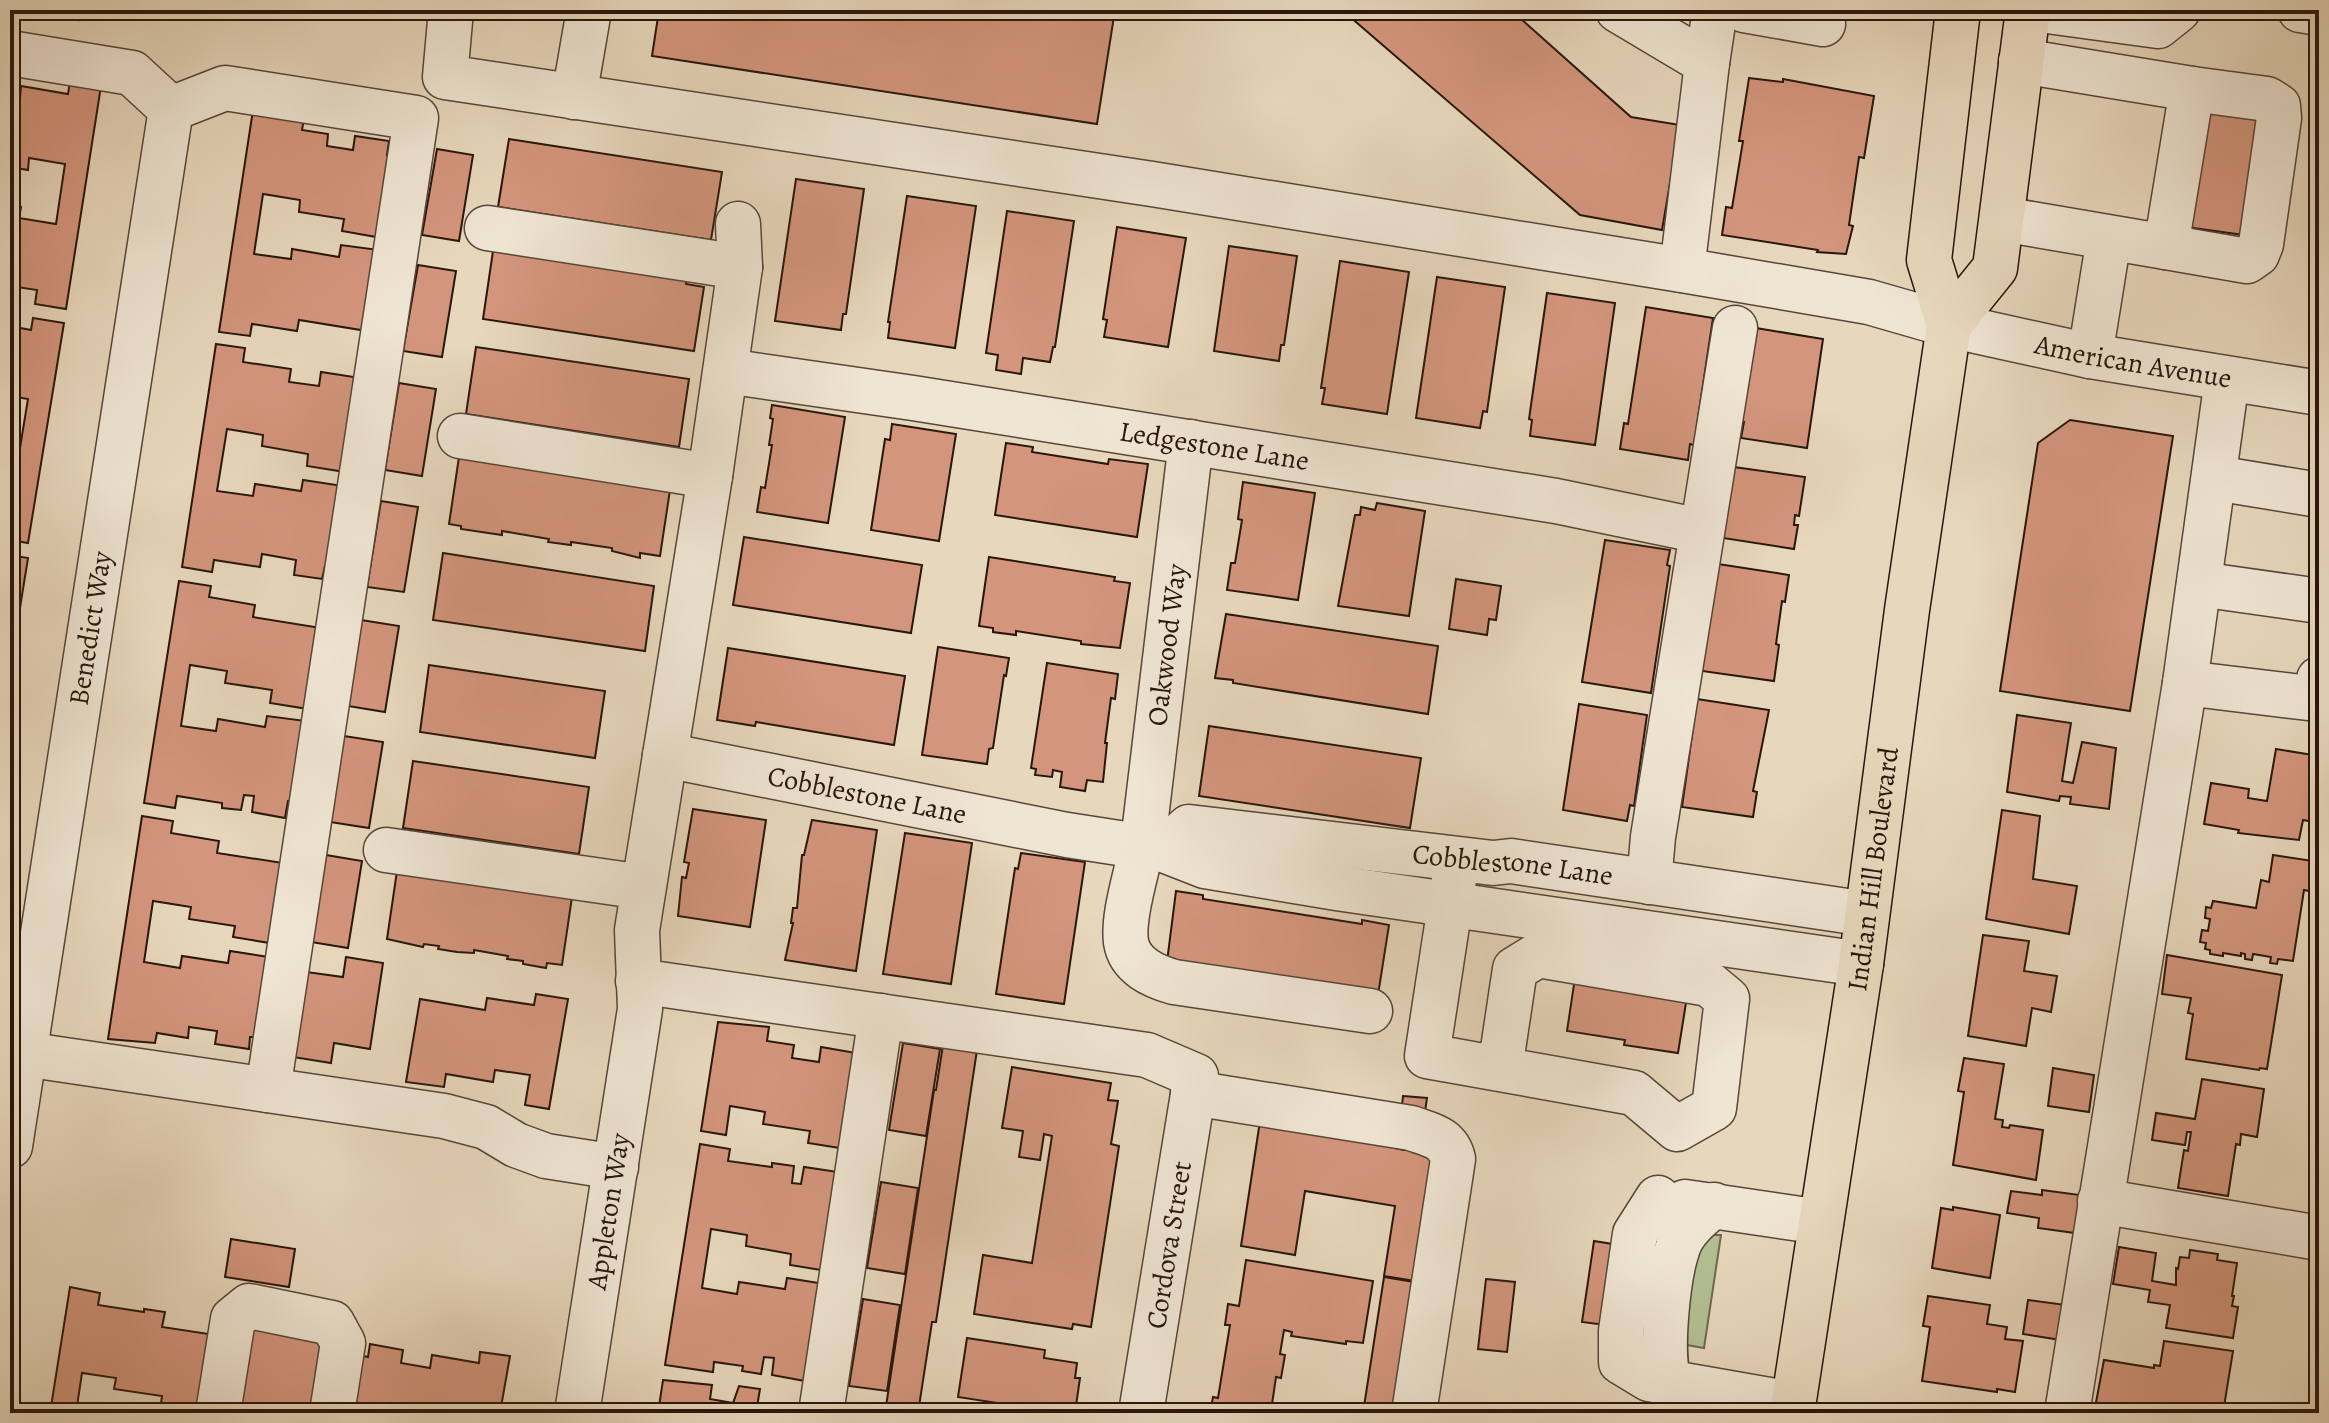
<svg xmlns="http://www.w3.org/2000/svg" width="2329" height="1423" viewBox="0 0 2329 1423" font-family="Alegreya,serif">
<rect width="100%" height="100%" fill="#e7d7bc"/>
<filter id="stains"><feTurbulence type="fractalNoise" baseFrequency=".0025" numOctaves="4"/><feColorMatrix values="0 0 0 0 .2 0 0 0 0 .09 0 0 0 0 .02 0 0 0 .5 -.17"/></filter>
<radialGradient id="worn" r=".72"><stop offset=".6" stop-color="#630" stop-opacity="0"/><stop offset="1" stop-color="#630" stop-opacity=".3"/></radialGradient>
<polygon fill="#b3bf93" stroke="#6e6a50" stroke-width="2" points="1709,1235 1721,1235 1704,1348 1687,1345 1679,1340 1680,1281"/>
<g fill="#d3957c" stroke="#29160d" stroke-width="2">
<polygon points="15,10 81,10 79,20"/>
<polygon points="659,10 1115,10 1097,124 652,56"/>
<polygon points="1342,10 1511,10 1631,117 1680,125 1662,230 1580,215"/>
<polygon points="1749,78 1783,82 1783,79 1874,96 1864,158 1859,157 1849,225 1853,226 1846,254 1817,252 1818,250 1722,235 1726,207 1732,208 1743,141 1739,141"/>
<polygon points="70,81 101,86 66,309 35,304 37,290 10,286 10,205 21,207 19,218 56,224 65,164 29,158 28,170 10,167 10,97 20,99 21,86 68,94"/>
<polygon points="2205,101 2270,111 2251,236 2186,227"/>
<polygon points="253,110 304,118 302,130 328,134 327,146 353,150 355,136 389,141 387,155 394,156 382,238 342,231 344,219 299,212 300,200 263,194 254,254 291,259 292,249 339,257 341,245 379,250 367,331 299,320 297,331 252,324 250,336 219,332"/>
<polygon points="509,139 722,172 711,240 498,207"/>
<polygon points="437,149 473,155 459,241 422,235"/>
<polygon points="796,179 864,189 846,314 843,314 841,330 775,321"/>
<polygon points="907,196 976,206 955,348 888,338 890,322 888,322"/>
<polygon points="1007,211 1074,221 1055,347 1053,347 1050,362 1023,358 1021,374 996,370 998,355 986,353"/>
<polygon points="1117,227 1186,238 1168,347 1104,337 1107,320 1103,319"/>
<polygon points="1229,246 1297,256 1284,345 1281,345 1279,361 1214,351"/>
<polygon points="493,251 687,280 686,284 704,287 694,351 483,319"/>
<polygon points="1340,261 1409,272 1387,414 1322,404 1325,388 1321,388"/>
<polygon points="418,265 456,271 442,357 403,351"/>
<polygon points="1437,277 1505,287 1487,412 1483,411 1480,428 1416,418"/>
<polygon points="1547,293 1615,303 1595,445 1530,436 1532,420 1529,419"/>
<polygon points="1646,307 1713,318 1694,445 1690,444 1688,460 1620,449 1624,423 1628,424"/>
<polygon points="33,318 64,323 28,543 10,540 10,458 18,460 28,399 10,396 10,326 31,330"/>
<polygon points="1756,328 1823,339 1807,448 1741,438 1744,422 1741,421"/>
<polygon points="216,344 245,348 243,362 291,369 289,382 319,386 321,372 354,377 345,472 307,466 308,454 262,446 263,435 227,429 217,491 253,496 255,484 301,491 303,480 343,486 331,567 325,566 322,579 294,575 296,560 262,554 260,567 214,560 212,572 182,567"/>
<polygon points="476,347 689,379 679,447 466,414"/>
<polygon points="399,383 436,389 422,476 385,470"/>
<polygon points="772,405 845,417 828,523 757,512 761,487 765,488 772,445 769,445 773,419 770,418"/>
<polygon points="2070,420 2173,436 2130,711 2000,691 2038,443"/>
<polygon points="892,424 956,434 939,541 871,530 885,439 890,440"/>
<polygon points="1006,443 1033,447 1032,452 1108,464 1109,459 1148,464 1137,537 995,515"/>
<polygon points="459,457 670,490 660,556 640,553 640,558 612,551 612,548 571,542 571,545 548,542 549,539 502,531 502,535 461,529 461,526 449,524"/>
<polygon points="1734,467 1805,477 1799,516 1795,515 1794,525 1798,525 1794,549 1723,538"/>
<polygon points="1243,482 1315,493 1298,600 1227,590 1231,563 1235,563 1242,520 1238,519"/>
<polygon points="381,501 418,507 404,592 367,587"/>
<polygon points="1377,503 1425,511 1409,616 1338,606 1355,515 1360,515 1361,507 1375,510"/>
<polygon points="744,537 922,565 911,633 733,605"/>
<polygon points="1605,540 1670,550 1667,565 1670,566 1651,693 1582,682"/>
<polygon points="443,553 654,586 645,651 433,620"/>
<polygon points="10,555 28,558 10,670"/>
<polygon points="989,557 1115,577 1114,581 1130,583 1120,648 1081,644 1081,641 1016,631 1016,635 993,632 993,628 979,626"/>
<polygon points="1718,564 1789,575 1785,602 1782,601 1776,644 1779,645 1774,681 1702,671"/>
<polygon points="1456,579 1501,586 1496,620 1489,619 1487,635 1449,629"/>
<polygon points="179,581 211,586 209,597 255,605 253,617 321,628 308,709 270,703 272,690 225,683 227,671 190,665 181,726 216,731 218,719 265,727 267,716 306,721 293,801 288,801 285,818 252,812 254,796 244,795 241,810 222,808 222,803 177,796 175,808 144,803"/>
<polygon points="1226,614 1438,646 1428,714 1233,683 1233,680 1215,678"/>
<polygon points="361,620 399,626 385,712 348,706"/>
<polygon points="938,647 1009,658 1006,676 1004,675 993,748 989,749 987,764 922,755"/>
<polygon points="728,648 905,676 894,745 756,722 755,726 717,720"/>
<polygon points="1047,663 1118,674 1115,699 1111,698 1105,743 1107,743 1103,782 1087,780 1085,791 1060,787 1062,772 1053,770 1052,777 1035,775 1036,769 1031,768"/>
<polygon points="429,665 605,691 595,758 420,732"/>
<polygon points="1697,699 1769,710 1753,791 1757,792 1753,817 1682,807"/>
<polygon points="1579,704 1647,715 1634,806 1630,805 1627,821 1563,810"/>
<polygon points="2017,715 2071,723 2062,781 2073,783 2082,742 2116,748 2109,809 2070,804 2071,797 2060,796 2059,801 2007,792"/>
<polygon points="1209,726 1421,758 1410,828 1199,796"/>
<polygon points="344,736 383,742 369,828 330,822"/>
<polygon points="2276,749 2319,756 2319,792 2314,822 2303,820 2299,840 2238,833 2239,830 2204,824 2211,783 2249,789 2248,798 2267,801"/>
<polygon points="413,761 589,787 579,854 403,828"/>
<polygon points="693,809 766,820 750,927 678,916 682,877 686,878 689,863 684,862"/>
<polygon points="2002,810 2040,816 2033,879 2077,886 2069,934 1986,919"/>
<polygon points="142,816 173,821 171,833 219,841 217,853 283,863 270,943 233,937 235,926 189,919 191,907 153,901 144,962 180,968 182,956 228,963 230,951 269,957 257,1037 250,1037 249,1049 215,1044 217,1031 189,1027 188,1038 157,1033 155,1043 108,1039"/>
<polygon points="812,820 877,830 856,971 785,960 793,923 791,923 793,908 797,908 802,855 804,855"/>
<polygon points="905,833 972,843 951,984 883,974"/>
<polygon points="1021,853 1085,862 1064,1004 996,994 1015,868 1018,869"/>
<polygon points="326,855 362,861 348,948 311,942"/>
<polygon points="2273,855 2313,861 2309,891 2304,890 2293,961 2278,959 2277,964 2270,963 2271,957 2253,954 2252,960 2245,959 2245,954 2241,953 2241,956 2223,953 2223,956 2210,954 2210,950 2205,949 2206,943 2200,942 2202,930 2208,931 2210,919 2205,918 2206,907 2211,908 2213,901 2256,908 2261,880 2269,882"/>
<polygon points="397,871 572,897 562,965 547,963 546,968 523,964 523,961 507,959 508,956 474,950 474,953 457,952 438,949 439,946 424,944 423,947 387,939"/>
<polygon points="1176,891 1203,895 1203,899 1362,924 1362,920 1389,925 1378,995 1167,962"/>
<polygon points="1983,935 2029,941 2024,971 2057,976 2051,1012 2032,1008 2026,1046 1968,1036"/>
<polygon points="2167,955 2282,975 2267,1069 2260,1068 2259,1070 2186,1059 2193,1014 2188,1013 2191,998 2162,994"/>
<polygon points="346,957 383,963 370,1049 334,1043 331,1063 293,1057 307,972 343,977"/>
<polygon points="1576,971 1689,984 1678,1053 1624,1045 1625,1040 1567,1031"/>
<polygon points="536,994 568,999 549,1109 525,1105 530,1075 495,1070 493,1082 446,1074 444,1087 406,1082 420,999 485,1010 487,998 534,1005"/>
<polygon points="718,1022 769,1027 767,1041 794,1045 792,1058 819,1062 821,1047 856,1053 846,1149 808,1143 810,1131 763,1124 765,1112 730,1106 726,1135 701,1131"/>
<polygon points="903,1043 940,1049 926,1136 889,1130"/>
<polygon points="943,1045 977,1050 936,1322 932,1322 918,1413 885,1413 934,1090 936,1090"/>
<polygon points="1964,1058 2004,1064 1995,1119 2003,1120 2002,1127 2009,1128 2010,1125 2043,1130 2036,1180 1953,1165 1964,1092 1958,1091"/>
<polygon points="1012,1067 1111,1083 1108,1100 1118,1101 1111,1144 1119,1146 1091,1327 1073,1324 1072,1329 974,1314 983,1255 1032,1263 1052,1136 1044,1134 1040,1160 1019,1157 1023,1131 1002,1128"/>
<polygon points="2053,1068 2094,1075 2089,1112 2048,1106"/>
<polygon points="2202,1079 2264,1089 2257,1137 2241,1134 2240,1145 2236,1144 2228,1196 2178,1188 2184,1150 2188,1151 2191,1132 2187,1132 2185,1145 2152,1140 2156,1113 2195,1119"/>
<polygon points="1403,1096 1427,1098 1424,1119 1401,1115"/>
<polygon points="1260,1121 1396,1143 1395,1148 1404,1150 1406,1139 1435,1155 1415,1281 1384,1276 1395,1206 1305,1191 1295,1255 1241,1246"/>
<polygon points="700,1144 730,1149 728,1161 772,1167 772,1163 794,1166 792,1183 801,1184 804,1167 838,1172 827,1271 790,1265 791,1254 746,1246 747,1235 711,1229 702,1288 737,1294 739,1282 785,1289 787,1278 825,1284 805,1381 772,1375 774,1358 764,1357 761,1374 742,1371 743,1366 714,1362 713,1372 665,1365"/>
<polygon points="881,1182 918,1188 905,1274 867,1268"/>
<polygon points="2042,1190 2080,1195 2075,1233 2038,1228 2039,1218 2007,1213 2011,1191 2042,1195"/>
<polygon points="1953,1207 2000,1215 1990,1278 1932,1268 1941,1208 1953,1210"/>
<polygon points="231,1239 295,1249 289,1287 225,1277"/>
<polygon points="1594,1241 1631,1247 1679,1340 1613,1330 1613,1326 1582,1322"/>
<polygon points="2119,1247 2156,1253 2152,1281 2176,1285 2176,1268 2178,1269 2180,1257 2189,1258 2190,1250 2218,1254 2217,1260 2237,1263 2232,1296 2234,1296 2232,1306 2238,1307 2233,1338 2166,1328 2170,1305 2148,1302 2150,1290 2113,1284"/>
<polygon points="1246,1260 1373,1281 1363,1343 1346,1341 1346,1344 1291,1336 1292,1332 1284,1330 1280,1354 1285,1355 1281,1378 1276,1377 1271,1411 1280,1413 1281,1408 1311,1413 1210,1413 1213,1397 1218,1398 1230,1325 1225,1325 1228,1304 1239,1306"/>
<polygon points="1384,1277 1420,1283 1400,1413 1363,1413"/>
<polygon points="1486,1279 1515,1282 1507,1352 1478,1349"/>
<polygon points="70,1287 100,1293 98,1305 144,1312 144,1309 165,1312 162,1327 209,1334 196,1413 160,1410 162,1396 114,1389 116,1378 82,1373 76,1413 50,1413"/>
<polygon points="1928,1296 1990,1305 1987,1324 2007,1327 2005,1339 2023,1341 2015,1392 1997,1389 1997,1392 1922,1381 1930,1327 1923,1326"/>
<polygon points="863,1299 900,1305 887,1391 849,1386"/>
<polygon points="2028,1300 2066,1305 2061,1340 2023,1334"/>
<polygon points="250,1324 326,1336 313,1413 236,1411"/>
<polygon points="967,1338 1045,1350 1044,1358 1077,1363 1075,1378 1080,1378 1075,1413 1023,1413 1023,1407 958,1397"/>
<polygon points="2164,1341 2233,1351 2223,1413 2094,1413 2104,1360 2154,1368 2154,1365 2160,1366"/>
<polygon points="370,1344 403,1350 401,1363 430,1368 432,1355 479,1363 480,1352 510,1356 500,1413 354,1413 363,1356 368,1357"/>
<polygon points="663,1380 712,1385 710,1399 733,1403 739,1386 760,1389 756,1413 658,1413"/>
</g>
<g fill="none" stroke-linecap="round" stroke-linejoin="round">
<g stroke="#584639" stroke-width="47">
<g id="minor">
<path id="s1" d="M451 10 445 77 1152 184 1682 270 1869 302 1949 325 2090 356 2319 393"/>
<polyline points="1618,10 1707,63 1682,270"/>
<polyline points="1744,10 1823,24"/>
<polyline points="2040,10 2158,26 2178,10"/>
<polyline points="2300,10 2319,13"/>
<polyline points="10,53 132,73 171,109"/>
<polyline points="1707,63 1715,10"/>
<polyline points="574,97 589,10"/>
<polyline points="171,109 225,88 416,118 268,1090"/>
<polyline points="2002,219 2166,247 2192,89 2021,61"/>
<polyline points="487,228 740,267"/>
<polyline points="2166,247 2247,261 2257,254 2261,244 2279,118 2278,106 2267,99 2192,89"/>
<polyline points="2090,356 2109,238"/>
<path id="s2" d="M726 371 913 398 1556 501 1701 531"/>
<polyline points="460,436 710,476"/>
<path d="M1191 442C1175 573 1160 703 1144 834 1140 864 1122 913 1126 942 1130 966 1153 976 1174 982L1370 1011"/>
<polyline points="2215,478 2319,495"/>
<polyline points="2199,584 2319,601"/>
<polyline points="2185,683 2317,699 2319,679"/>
<path id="s3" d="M665 755 1067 835 1164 850 1205 866 1337 888 1861 964"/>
<polyline points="386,850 643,887"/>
<path id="s4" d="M1164 850 1189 827 1493 863 1511 861 1867 914"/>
<polyline points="1457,860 1427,1056 1634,1093 1677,1129 1714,1108 1727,999 1709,984 1538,955 1515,969 1500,1069"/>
<polyline points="1649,882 1653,837 1735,328"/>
<polyline points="638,981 1147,1055 1196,1076 1141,1413"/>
<polyline points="24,1054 444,1116 486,1127 516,1145 546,1156 616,1167"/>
<path d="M1193 1093 1411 1128C1430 1135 1448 1137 1453 1159L1414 1413"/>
<path id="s5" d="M10 1146 171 109"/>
<polyline points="1658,1198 1635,1234 1621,1331 1621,1362 1649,1379 1793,1404"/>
<polyline points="2100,1201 2319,1238"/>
<polyline points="1685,1202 1821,1222"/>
<path d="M1670 1383C1659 1356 1668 1276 1678 1247 1684 1229 1700 1217 1714 1205"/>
<polyline points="218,1413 233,1319 249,1306 332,1323 343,1343 332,1413"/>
<path id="s6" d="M577 1413 640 1009 637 930 710 476 740 267 738 224"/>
<polyline points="821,1413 881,1016"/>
<polyline points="2067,1413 2185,683 2227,379"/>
</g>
</g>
<g stroke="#29160d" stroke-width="47">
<g id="major">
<polyline points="1949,325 1995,268 2028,10"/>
<path id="s7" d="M1792 1413 1861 964 1907 610 1949 325 1929 260 1958 10"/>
</g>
</g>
<use href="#minor" stroke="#efe5d3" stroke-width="44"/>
<use href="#major" stroke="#e7d7bc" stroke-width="44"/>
</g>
<g text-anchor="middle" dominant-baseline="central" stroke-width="6" stroke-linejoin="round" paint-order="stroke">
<g font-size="28" fill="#29160d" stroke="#efe5d3">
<text stroke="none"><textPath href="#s1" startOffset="1780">American Avenue</textPath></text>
<text stroke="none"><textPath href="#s2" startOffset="494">Ledgestone Lane</textPath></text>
<text stroke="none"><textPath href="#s5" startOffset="524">Benedict Way</textPath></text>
<text transform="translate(1167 645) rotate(-83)">Oakwood Way</text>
<text stroke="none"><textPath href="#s3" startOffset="206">Cobblestone Lane</textPath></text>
<text stroke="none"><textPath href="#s4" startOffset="360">Cobblestone Lane</textPath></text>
<text stroke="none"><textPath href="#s7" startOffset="550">Indian Hill Boulevard</textPath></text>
<text stroke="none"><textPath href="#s6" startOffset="204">Appleton Way</textPath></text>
<text transform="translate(1169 1245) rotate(-81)">Cordova Street</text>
</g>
</g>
<rect width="2329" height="1423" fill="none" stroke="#e7d7bc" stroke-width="40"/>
<rect x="12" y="12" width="2305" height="1399" fill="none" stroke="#29160d" stroke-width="4"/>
<rect x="20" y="20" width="2289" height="1383" fill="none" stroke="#29160d" stroke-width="2"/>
<rect width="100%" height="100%" filter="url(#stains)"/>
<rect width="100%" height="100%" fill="url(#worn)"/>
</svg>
